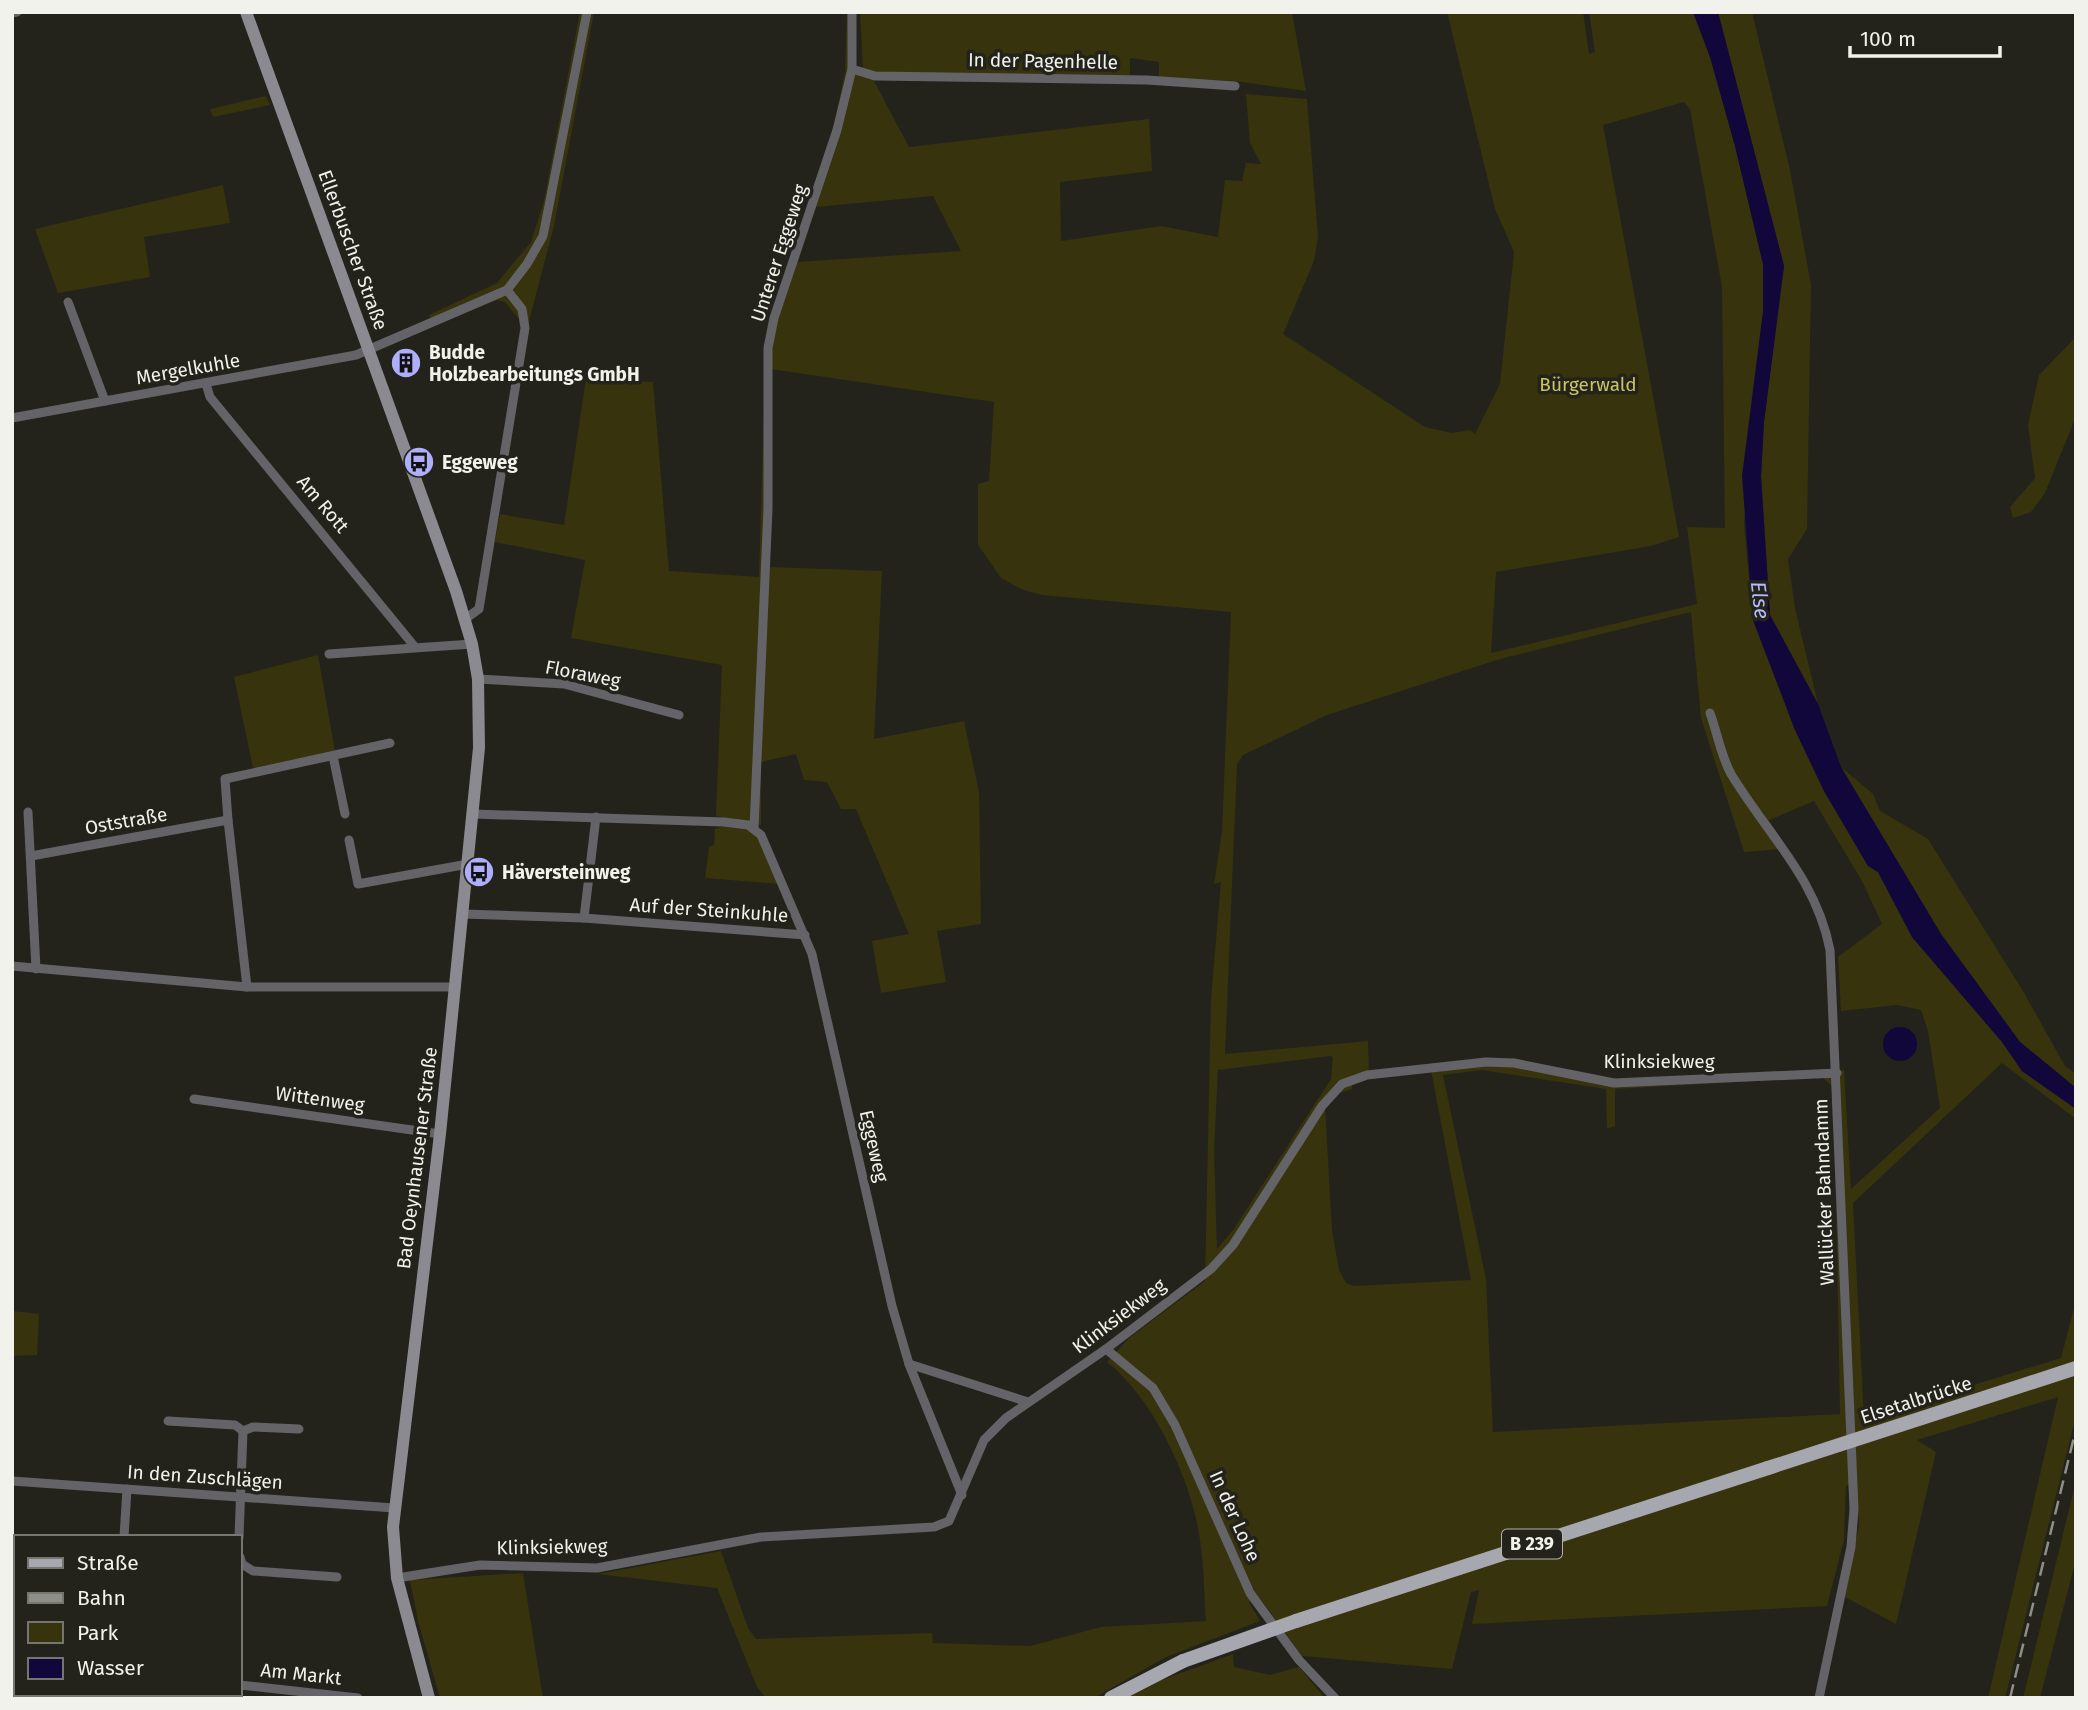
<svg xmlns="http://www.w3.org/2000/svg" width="2088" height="1710" viewBox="0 0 2088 1710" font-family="'Fira Sans',sans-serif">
<rect width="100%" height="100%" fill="#23231c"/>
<g fill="#36330d" fill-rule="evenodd">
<polygon points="580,12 594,12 554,226 528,325 519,319 505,302 497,300 433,326 429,315 497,283 531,242 544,201"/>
<path d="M847 12H856V75L873 79 909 147 1149 119 1152 171 1060 182 1061 241 1161 226 1218 237 1225 180 1242 181 1246 163 1261 164 1250 143 1246 94 1307 99 1318 237 1314 261 1283 334 1425 427 1452 433 1470 430 1475 434 1500 384 1514 252 1495 209 1447 12H1583L1589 54 1595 52 1589 12H1693L1710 57 1735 146 1763 264V312L1754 384 1744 525 1753 620 1795 730 1824 791 1868 866 1878 872 1912 937 2002 1042 2022 1071 2076 1109V1119L2002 1063 1853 1203 1864 1419 2061 1358 2076 1300V1416L2005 1698H1988L2058 1397 1917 1440 1936 1452 1896 1624 1845 1597 1859 1525 1856 1483 1846 1486 1844 1540 1827 1606 1472 1624 1479 1590 1471 1592 1452 1669 1302 1656 1260 1598 1249 1602 1260 1621 1166 1657 1094 1698H766L757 1687 717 1588 598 1574 721 1551 748 1628 756 1639 932 1633 933 1643 1030 1646 1101 1627 1206 1621C1204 1594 1204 1567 1200 1540 1192 1481 1154 1399 1107 1362L1129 1338 1205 1281 1211 998 1221 882 1214 884 1222 831 1231 612 1042 595 1021 589 1001 578 978 545V484L989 481 994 402 771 369 769 567 882 571 874 739 964 721 979 792 981 924 937 931 946 982 881 993 872 941 909 934 856 809H841L827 782 804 780 796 754 761 762V825L716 816 722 665 571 638 585 560 495 542 500 514 564 525 586 379 653 382 669 571 759 577 766 341 834 125 845 72ZM1684 102 1690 109 1722 287 1725 528 1687 527 1697 604 1491 653 1496 572 1651 546 1679 537 1603 125ZM933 196 961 251 798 262 816 207ZM1691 612 1701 718 1744 852 1781 849 1755 813 1762 811 1767 821 1814 801 1862 881 1882 924 1838 957 1841 1011 1897 1005 1921 1010 1928 1031 1940 1108 1851 1189 1844 1070 1615 1081 1487 1059 1430 1065 1471 1280 1354 1286 1346 1283 1339 1270 1332 1230 1325 1107 1337 1094 1352 1089 1351 1077 1369 1071 1368 1041 1225 1054 1237 764 1243 755 1327 715 1500 659ZM1330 1056 1333 1057 1331 1079 1233 1230 1217 1249 1214 1150 1218 1070ZM1482 1070 1606 1089 1607 1129 1615 1126V1089L1822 1077 1834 1088 1840 1414 1493 1432 1486 1279 1443 1075Z"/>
<polygon points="860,12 1292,12 1306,91 1235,81 1159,77 1159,62 1130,58 1130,75 879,74 863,69"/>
<polygon points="1718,12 1752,12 1790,170 1811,285 1807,529 1788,559 1795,608 1818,704 1770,615 1761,476 1764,422 1784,266"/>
<polygon points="266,96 270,105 213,117 210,109"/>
<polygon points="223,185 230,223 144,237 150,277 58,293 35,229"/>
<polygon points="2076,337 2076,416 2045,493 2031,512 2013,518 2010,507 2035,478 2028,425 2039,375"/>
<polygon points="318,655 335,751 253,768 234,677"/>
<polygon points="1841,767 1873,794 1880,811 1928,839 2023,991 2065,1066 2076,1074 2076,1088 2020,1042 1941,934"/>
<polygon points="724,826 751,830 757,834 780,884 705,878 709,847 714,845 715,829"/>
<polygon points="12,1311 39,1314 37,1355 12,1356"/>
<polygon points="2076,1481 2076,1559 2040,1698 2023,1698"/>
<polygon points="523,1573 543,1698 440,1698 418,1621 410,1580"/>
<polygon points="1233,1654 1234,1667 1270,1675 1299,1667 1325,1698 1126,1698 1159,1681"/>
</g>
<g fill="#12073a">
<polygon points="1693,12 1718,12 1784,266 1764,422 1761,476 1770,615 1818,704 1841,767 1941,934 2020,1042 2076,1088 2076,1109 2022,1071 2002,1042 1912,937 1878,872 1868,866 1824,791 1795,730 1753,620 1742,476 1763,312 1763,264 1735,146 1710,57"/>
<circle cx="1900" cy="1044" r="17"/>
</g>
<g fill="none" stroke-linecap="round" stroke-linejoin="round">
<g stroke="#646468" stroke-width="9">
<polyline points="12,13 17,12"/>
<polyline points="852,69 875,76 1147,80 1235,86"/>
<polyline points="68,302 105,401"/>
<polyline points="206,384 210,397 415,647"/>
<polyline points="12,418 356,355 507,290 527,264 543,236 587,12"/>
<polyline points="465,619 479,609 525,328 522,309 507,290"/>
<polyline points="329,654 472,644"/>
<polyline points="478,679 564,684 679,715"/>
<path d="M1710 713C1717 732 1721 756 1731 774 1768 835 1816 878 1830 950L1854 1509 1851 1547 1819 1698"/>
<polyline points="333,756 345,814"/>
<polyline points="28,812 36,969"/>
<polyline points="473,814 724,822 748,825 761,835 812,954 892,1306 909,1364 962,1495"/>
<polyline points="228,820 247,987"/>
<polyline points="754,828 768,509 768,348 774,318 837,130 852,69 852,12"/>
<polyline points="349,840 358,884 468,864"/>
<polyline points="31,856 228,820 225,779 390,743"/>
<polyline points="463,914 584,918 805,935"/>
<polyline points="584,918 596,817"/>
<polyline points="12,966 247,987 456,987"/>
<polyline points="194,1099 440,1134"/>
<polyline points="1106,1349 1153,1388 1175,1425 1250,1593 1299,1660 1335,1698"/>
<polyline points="909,1364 1028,1402"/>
<polyline points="168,1421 235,1425 243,1431 253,1427 299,1429"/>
<polyline points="12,1481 394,1508"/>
<polyline points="124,1537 127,1489"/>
<polyline points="239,1537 243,1431"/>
<polyline points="240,1557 242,1564 253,1571 337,1577"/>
<polyline points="397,1578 480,1565 597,1568 761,1537 934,1527 949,1521 984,1440 1006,1418 1106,1349 1211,1269 1233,1245 1322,1106 1342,1084 1367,1075 1486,1062 1514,1063 1614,1083 1837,1073"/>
<polyline points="12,1599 16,1598"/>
<polyline points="12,1661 16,1661"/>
<polyline points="240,1685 358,1698"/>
</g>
<polyline stroke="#8a8a90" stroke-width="12" points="246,12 456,591 472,644 478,679 479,748 440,1134 393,1527 397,1578 429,1698"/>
<g stroke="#a7a7af" stroke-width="14">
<polyline points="1296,1621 1768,1468"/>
<polyline points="1111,1698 1183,1661"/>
</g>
<polyline stroke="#8f8f89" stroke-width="2.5" stroke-dasharray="14 7" stroke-linecap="butt" points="2010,1698 2076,1429"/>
<g stroke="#a7a7af" stroke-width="14">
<polyline points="1768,1468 2076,1368"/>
<polyline points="1183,1661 1296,1621"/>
</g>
</g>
<defs>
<g id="building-disc" transform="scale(1.575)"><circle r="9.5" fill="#afaefa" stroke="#23231c"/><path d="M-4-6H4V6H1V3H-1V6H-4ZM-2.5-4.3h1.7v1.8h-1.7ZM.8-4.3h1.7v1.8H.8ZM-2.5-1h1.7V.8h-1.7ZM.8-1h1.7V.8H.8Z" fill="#111"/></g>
<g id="bus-disc" transform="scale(1.575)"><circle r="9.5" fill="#afaefa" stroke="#23231c"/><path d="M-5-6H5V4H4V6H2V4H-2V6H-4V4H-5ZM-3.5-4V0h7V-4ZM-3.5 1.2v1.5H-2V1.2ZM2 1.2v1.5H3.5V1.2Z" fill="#111"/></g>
</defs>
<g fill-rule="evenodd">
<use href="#building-disc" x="406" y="363"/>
<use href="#bus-disc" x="419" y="462"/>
<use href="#bus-disc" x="479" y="872"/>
</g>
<g text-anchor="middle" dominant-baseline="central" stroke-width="7" stroke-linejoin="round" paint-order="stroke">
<rect fill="#23231c" stroke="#b4b4ae" stroke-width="2" x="1502" y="1529.5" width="60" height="29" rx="5"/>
<g font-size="18" font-weight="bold" fill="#f2f2ed">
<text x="1532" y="1544">B 239</text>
</g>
<g font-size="19" fill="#f2f2ed" stroke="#23231c">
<text transform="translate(1043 61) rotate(1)">In der Pagenhelle</text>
<text transform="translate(353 250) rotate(70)">Ellerbuscher Straße</text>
<text transform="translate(779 253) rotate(-72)">Unterer Eggeweg</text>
<text transform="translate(188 369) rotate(-10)">Mergelkuhle</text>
<text transform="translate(323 504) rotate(50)">Am Rott</text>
<text transform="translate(583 674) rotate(11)">Floraweg</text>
<text transform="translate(126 821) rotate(-10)">Oststraße</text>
<text transform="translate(709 910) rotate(4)">Auf der Steinkuhle</text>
<text x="1659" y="1061">Klinksiekweg</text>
<text transform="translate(320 1099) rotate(8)">Wittenweg</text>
<text transform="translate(874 1146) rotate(77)">Eggeweg</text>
<text transform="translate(417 1158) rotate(-83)">Bad Oeynhausener Straße</text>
<text transform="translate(1824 1192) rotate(-92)">Wallücker Bahndamm</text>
<text transform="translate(1119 1316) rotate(-37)">Klinksiekweg</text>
<text transform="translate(1916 1400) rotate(-18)">Elsetalbrücke</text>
<text transform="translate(205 1477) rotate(4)">In den Zuschlägen</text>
<text transform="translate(1235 1516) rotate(66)">In der Lohe</text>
<text transform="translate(552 1547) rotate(-1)">Klinksiekweg</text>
<text transform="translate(301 1674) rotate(6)">Am Markt</text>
</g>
<g font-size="19" font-weight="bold" fill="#f2f2ed" stroke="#23231c" text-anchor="start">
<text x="429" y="352">Budde<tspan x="429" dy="22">Holzbearbeitungs GmbH</tspan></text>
<text x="442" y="462">Eggeweg</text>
<text x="502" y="872">Häversteinweg</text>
</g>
<g font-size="19" fill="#cac462" stroke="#23231c">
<text x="1588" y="384">Bürgerwald</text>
</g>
<g font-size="21" font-style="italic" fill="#b9b9fe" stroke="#23231c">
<text transform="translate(1760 600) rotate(83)">Else</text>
</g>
</g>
<rect width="2088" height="1710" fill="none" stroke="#f2f2ed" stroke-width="28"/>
<rect x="14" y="1535" width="228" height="161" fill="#23231c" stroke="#767670" stroke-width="2"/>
<rect x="28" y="1558" width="35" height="10" fill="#a7a7af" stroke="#767670" stroke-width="2"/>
<text x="77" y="1570" font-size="21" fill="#f2f2ed">Straße</text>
<rect x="28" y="1593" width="35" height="10" fill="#8f8f89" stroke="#767670" stroke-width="2"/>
<text x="77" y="1605" font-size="21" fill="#f2f2ed">Bahn</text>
<rect x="28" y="1622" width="35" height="21" fill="#36330d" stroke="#767670" stroke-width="2"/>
<text x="77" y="1640" font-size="21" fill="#f2f2ed">Park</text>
<rect x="28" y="1658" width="35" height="21" fill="#12073a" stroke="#767670" stroke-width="2"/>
<text x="77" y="1675" font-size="21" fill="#f2f2ed">Wasser</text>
<path d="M1850 46v10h150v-10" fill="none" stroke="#f2f2ed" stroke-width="3.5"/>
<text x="1860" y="46" font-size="21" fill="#f2f2ed" stroke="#23231c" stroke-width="5" paint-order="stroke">100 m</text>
</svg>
